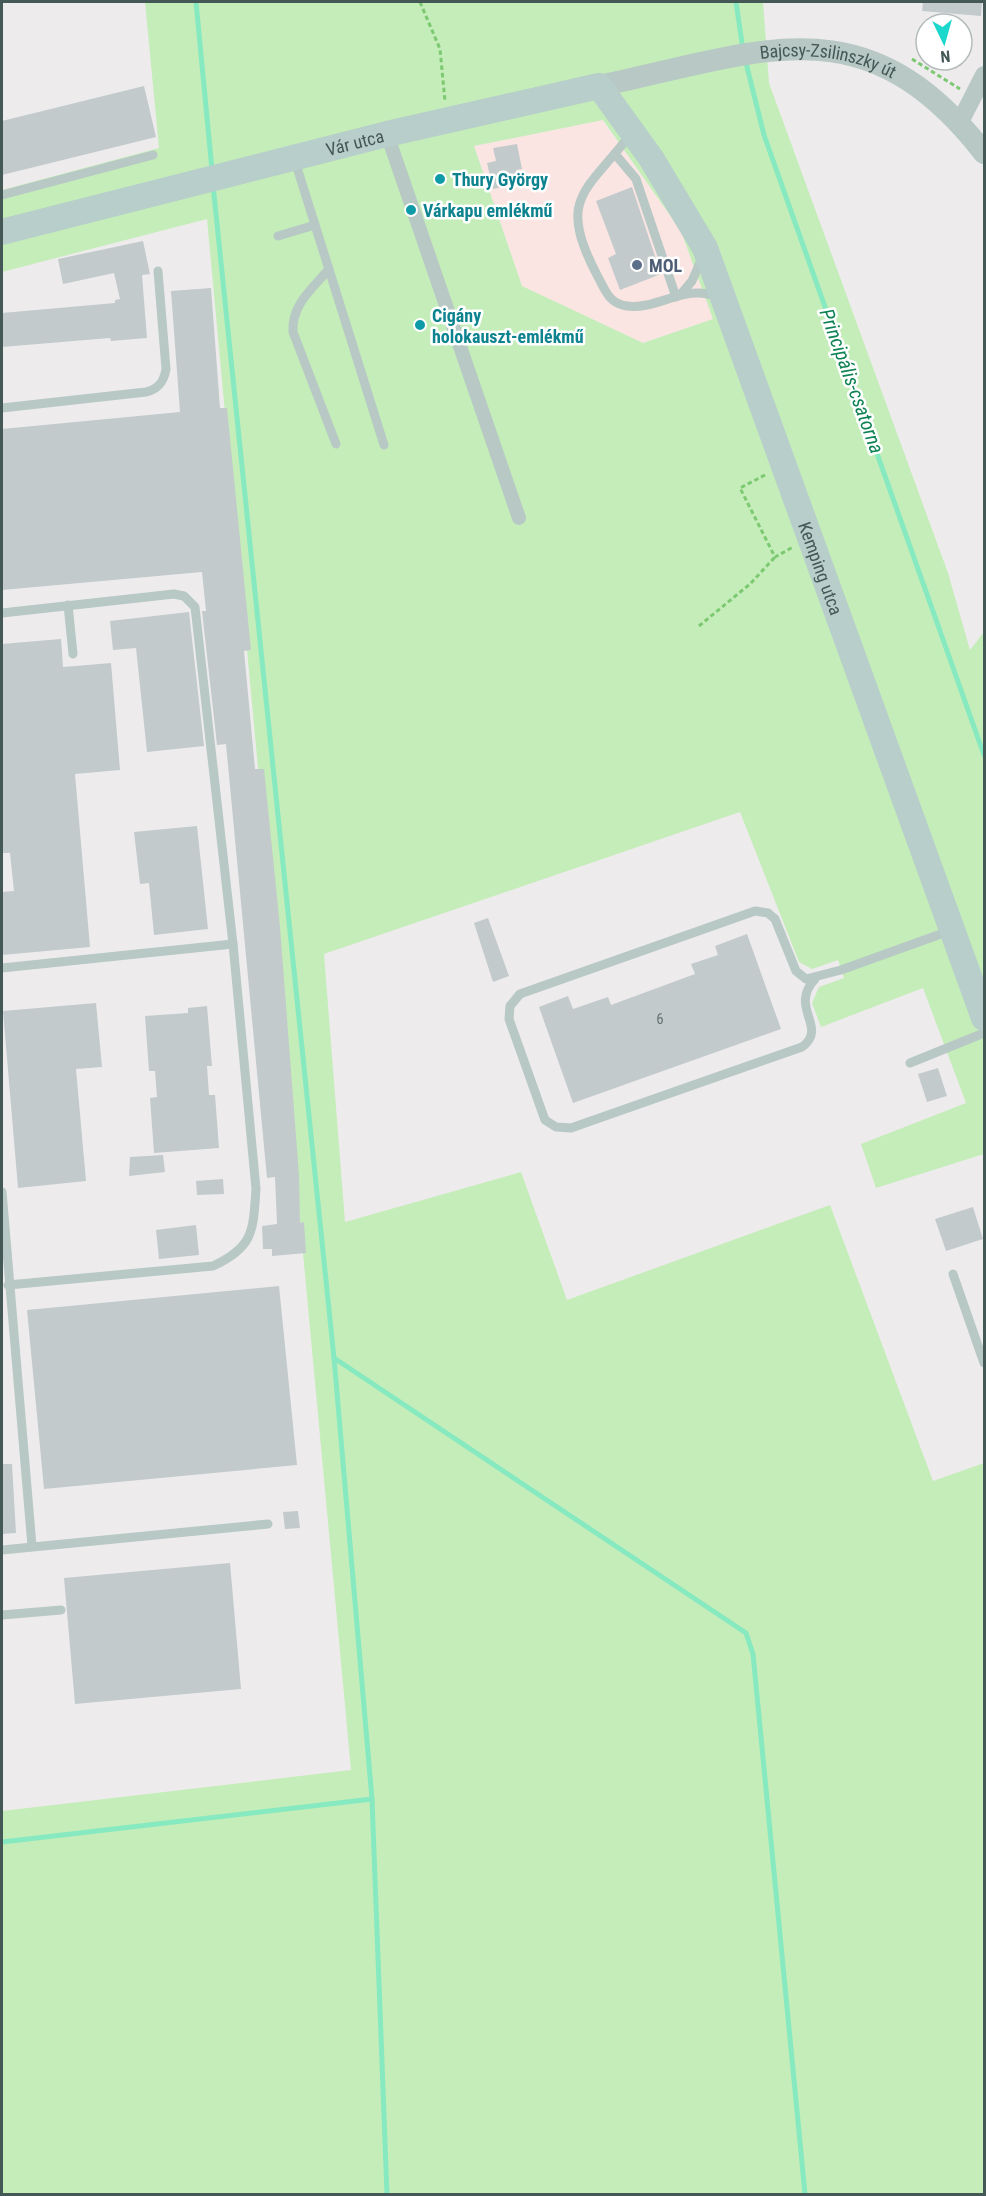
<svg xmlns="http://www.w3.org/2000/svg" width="986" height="2196" viewBox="0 0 986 2196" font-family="'Roboto Condensed',sans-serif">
<rect width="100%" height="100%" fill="#eeebed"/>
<polygon fill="#fbe5e3" points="602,120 681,231 713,319 642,343 522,286 474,146"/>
<path fill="#c5edb9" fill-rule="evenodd" d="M145 2H763L769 83 948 573 970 650 984 632V1154L876 1188 861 1144 966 1103 923 988 821 1027 812 1003 819 987 844 978 838 960 812 969 799 962 740 812 324 954 345 1222 521 1172 567 1300 830 1205 933 1481 984 1463V2194H2V1811L351 1770 207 219 2 272V190L159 148ZM603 120 681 231 713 319 643 343 522 286 474 146Z"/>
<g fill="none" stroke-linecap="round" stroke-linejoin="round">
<g stroke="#87e9c0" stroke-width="5">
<polyline points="196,2 212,170"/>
<polyline points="736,2 743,50"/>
<polyline points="745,59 764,135 984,755"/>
<polyline points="213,185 334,1358 372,1799 387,2194"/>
<polyline points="334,1358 746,1633 753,1654 805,2194"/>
<polyline points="2,1842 372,1799"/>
</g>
</g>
<g fill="#c2cacb">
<polygon points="923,2 982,2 981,16 922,11"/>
<polygon points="144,86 156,137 2,175 2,121"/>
<polygon points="517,144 522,169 516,170 518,184 493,189 487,163 496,161 493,148"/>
<polygon points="632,187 661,274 620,290 608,258 616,254 596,201"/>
<polygon points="143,241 150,274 142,275 147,338 111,341 110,338 2,347 2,313 115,303 115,300 120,299 114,273 63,284 58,259"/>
<polygon points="211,288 220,408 227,408 251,650 244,651 255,769 264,769 280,927 299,1175 300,1223 304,1222 306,1253 272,1256 272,1249 263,1249 262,1226 277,1224 275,1177 267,1178 226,744 217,745 202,611 206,611 202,572 2,590 2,429 180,412 171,291"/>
<polygon points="189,612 204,746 147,752 136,648 113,650 110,621"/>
<polygon points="61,639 63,667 111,663 120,770 75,774 90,947 2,955 2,892 14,891 10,853 2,853 2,644"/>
<polygon points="197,826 208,929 154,935 149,883 140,884 134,832"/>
<polygon points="488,918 509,976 493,982 474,923"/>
<polygon points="747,934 781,1029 573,1103 539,1007 568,996 573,1009 608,997 611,1005 695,974 691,964 718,955 715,946"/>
<polygon points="96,1003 102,1067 76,1069 86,1181 18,1188 3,1011"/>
<polygon points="207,1006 212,1066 207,1066 209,1095 215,1095 219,1148 154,1153 150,1098 157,1097 155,1071 149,1071 145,1016 188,1013 188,1008"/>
<polygon points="938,1068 947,1096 927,1102 918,1074"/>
<polygon points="163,1155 165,1172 129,1176 130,1157"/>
<polygon points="223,1179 224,1194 197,1195 196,1181"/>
<polygon points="973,1207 983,1239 946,1251 935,1219"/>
<polygon points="196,1225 199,1255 159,1259 156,1230"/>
<polygon points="279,1286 297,1465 44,1489 27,1310"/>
<polygon points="2,1464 12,1464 16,1533 2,1534"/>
<polygon points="298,1511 300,1528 285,1529 283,1512"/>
<polygon points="230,1563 241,1689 75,1704 64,1578"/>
</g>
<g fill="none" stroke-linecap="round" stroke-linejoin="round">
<g stroke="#7cc972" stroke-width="3" stroke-dasharray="4.5 3" stroke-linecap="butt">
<polyline points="420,2 440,49 445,101"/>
<polyline points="912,59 960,89"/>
<polyline points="765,475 740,488 775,557 793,547"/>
<polyline points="699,626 750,584 775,557"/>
</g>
<g stroke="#b7c8c5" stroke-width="9">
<path d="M630 135C585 193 557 198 597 275 605 290 609 304 627 306 658 310 686 283 717 297"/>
<polyline points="615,154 636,179 676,297"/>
<polyline points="295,161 384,445"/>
<polyline points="2,195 153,155"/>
<polyline points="278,236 315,225"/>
<path d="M329 269C313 288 291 305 293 332L336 444"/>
<polyline points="681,294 692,281 702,258"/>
<path d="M2 408 146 392C159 389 164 381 166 369L158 271"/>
<polyline points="68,605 73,654"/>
<path d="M2 613 174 594 184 596 195 607 233 944 256 1189C253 1231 254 1247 213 1266L8 1285"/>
<polyline points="2,968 233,944"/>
<path d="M815 979C788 1008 829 1027 802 1047L571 1128 556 1127 545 1120 509 1019 510 1006 520 994 755 911 768 913 775 919 796 971 806 979 841 970 952 930"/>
<polyline points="910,1063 984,1033"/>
<polyline points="2,1192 32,1546"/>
<polyline points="953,1274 984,1363"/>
<polyline points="2,1550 268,1524"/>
<polyline points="2,1615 61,1610"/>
</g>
<polyline stroke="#b7c8c5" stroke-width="14" points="387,134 519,518"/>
<polyline stroke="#b7c8c5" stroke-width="18" points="960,122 984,75"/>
<path stroke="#b7c8c5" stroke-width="22" id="s1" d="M599 86C761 52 865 0 984 153"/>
<path stroke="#b7ceca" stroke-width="26" id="s2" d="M2 232 387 134 599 86 651 158 705 248 984 1018"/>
</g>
<g fill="#0f9aa8" stroke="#fff" stroke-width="2">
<circle cx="440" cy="179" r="6"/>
<circle cx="411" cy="210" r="6"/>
<circle cx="420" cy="325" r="6"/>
</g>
<circle fill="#5c6f8a" stroke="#fff" stroke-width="2" cx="637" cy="265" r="6"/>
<g text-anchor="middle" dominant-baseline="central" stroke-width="5" stroke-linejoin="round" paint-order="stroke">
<g font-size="15" fill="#647472">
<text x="660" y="1019">6</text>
</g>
<g font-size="18" fill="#445855" stroke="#fff">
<text stroke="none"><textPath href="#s1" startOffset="234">Bajcsy-Zsilinszky út</textPath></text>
<text stroke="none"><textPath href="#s2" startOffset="364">Vár utca</textPath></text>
<text stroke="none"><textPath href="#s2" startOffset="1149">Kemping utca</textPath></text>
</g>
<g font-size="18" font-weight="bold" fill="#0d838f" stroke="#fff" text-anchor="start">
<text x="452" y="179">Thury György</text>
<text x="423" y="210">Várkapu emlékmű</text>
<text x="432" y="315">Cigány<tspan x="432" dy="21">holokauszt-emlékmű</tspan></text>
</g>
<g font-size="18" font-weight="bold" fill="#4e5e75" stroke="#fff" text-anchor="start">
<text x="649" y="265">MOL</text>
</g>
<g font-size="20" font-style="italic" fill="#0f8353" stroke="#fff">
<text transform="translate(852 381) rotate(70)">Principális-csatorna</text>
</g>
</g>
<rect width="986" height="2196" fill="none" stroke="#445855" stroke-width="6"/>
<g transform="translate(944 42) rotate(175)"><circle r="28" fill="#ffffff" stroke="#b4bcbb" stroke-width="1.5"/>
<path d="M0-4.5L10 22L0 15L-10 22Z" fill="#1cd7cc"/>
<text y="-9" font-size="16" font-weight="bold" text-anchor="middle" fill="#445855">N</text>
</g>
</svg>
